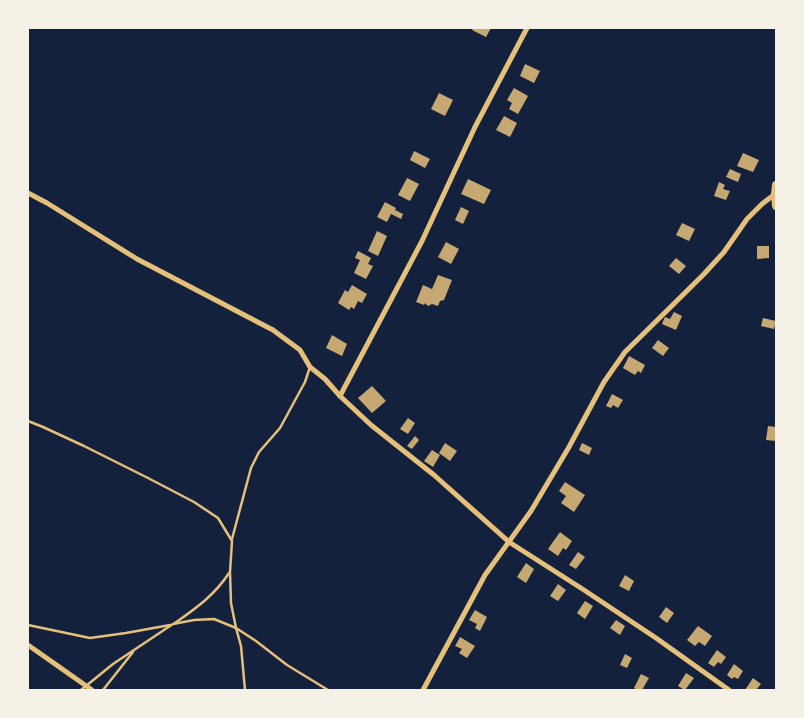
<svg xmlns="http://www.w3.org/2000/svg" width="804" height="718" viewBox="0 0 804 718" font-family="Barlow,sans-serif">
<rect width="100%" height="100%" fill="#14213d"/>
<g fill="#c6a872">
<polygon points="473,28 491,28 486,37 472,30"/>
<polygon points="525,64 540,71 534,83 520,76"/>
<polygon points="514,88 528,96 518,114 509,109 512,103 507,100"/>
<polygon points="439,93 453,100 445,116 431,109"/>
<polygon points="504,116 517,123 510,137 496,130"/>
<polygon points="414,151 430,159 425,168 410,160"/>
<polygon points="743,153 759,160 753,172 737,166"/>
<polygon points="730,169 741,174 738,182 726,177"/>
<polygon points="407,178 419,184 410,201 398,195"/>
<polygon points="468,179 491,190 484,204 461,194"/>
<polygon points="719,182 725,185 723,189 730,191 726,200 714,196"/>
<polygon points="385,202 396,208 395,210 403,214 401,219 391,214 387,222 377,217"/>
<polygon points="461,207 469,211 463,224 455,220"/>
<polygon points="682,223 695,229 689,241 676,235"/>
<polygon points="377,231 387,236 378,256 368,251"/>
<polygon points="446,242 459,249 451,264 438,257"/>
<polygon points="757,246 769,246 769,258 757,259"/>
<polygon points="358,251 371,258 368,264 373,266 366,279 354,273 360,260 355,258"/>
<polygon points="676,258 686,266 679,274 669,266"/>
<polygon points="438,275 452,280 444,300 440,301 438,306 432,304 428,306 425,303 424,305 416,302 423,285 432,289"/>
<polygon points="352,285 367,294 362,303 358,301 354,309 351,307 349,310 338,303 345,290 348,292"/>
<polygon points="674,312 682,316 676,330 662,324 665,317 670,319"/>
<polygon points="763,318 776,321 774,329 761,326"/>
<polygon points="332,335 347,344 342,356 326,348"/>
<polygon points="658,340 669,348 663,356 652,348"/>
<polygon points="629,356 645,365 641,373 638,371 635,375 623,368"/>
<polygon points="372,386 386,401 372,413 358,398"/>
<polygon points="612,394 623,400 618,408 613,405 611,408 606,406"/>
<polygon points="408,418 415,423 408,434 400,429"/>
<polygon points="768,426 776,427 776,441 766,440"/>
<polygon points="415,436 419,440 412,449 407,446"/>
<polygon points="445,443 457,451 450,461 439,453"/>
<polygon points="582,443 592,448 589,455 579,450"/>
<polygon points="432,450 440,455 433,467 424,461"/>
<polygon points="565,482 585,495 574,512 561,503 566,496 559,491"/>
<polygon points="560,532 572,541 566,550 563,548 558,556 548,549"/>
<polygon points="578,552 585,557 576,569 569,565"/>
<polygon points="526,563 534,569 526,583 517,577"/>
<polygon points="625,575 634,581 629,591 619,586"/>
<polygon points="558,584 566,590 558,601 550,596"/>
<polygon points="585,601 593,606 585,619 577,613"/>
<polygon points="666,607 674,613 667,623 659,617"/>
<polygon points="475,610 487,617 480,631 475,628 477,624 469,620"/>
<polygon points="616,620 625,626 620,635 610,628"/>
<polygon points="698,626 712,636 705,646 699,642 695,646 687,640"/>
<polygon points="460,637 475,646 467,658 459,653 462,649 455,646"/>
<polygon points="717,650 726,657 721,664 718,662 714,667 708,663"/>
<polygon points="625,654 632,658 627,668 620,665"/>
<polygon points="734,664 743,671 738,679 734,677 732,679 727,675"/>
<polygon points="686,673 694,678 685,690 678,686"/>
<polygon points="641,674 649,678 642,690 637,690 634,688"/>
<polygon points="753,678 761,684 756,690 745,690"/>
</g>
<g fill="none" stroke-linecap="round" stroke-linejoin="round">
<g stroke="#e5c07b" stroke-width="2.5">
<polyline points="28,421 43,427 84,446 148,478 194,502 218,518 232,541 230,572 231,603 236,628 241,646 245,690"/>
<polyline points="232,539 251,468 259,452 280,428 305,382 310,367"/>
<path d="M175 623C195 609 215 595 229 573"/>
<polyline points="28,625 90,638 126,633 170,625"/>
<polyline points="81,690 113,664 173,624 194,620 214,619 236,628 256,641 287,665 328,690"/>
<polyline points="103,690 133,652"/>
</g>
<g stroke="#e5c07b" stroke-width="5">
<polyline points="28,193 47,203 137,259 273,330 300,350 310,367 325,379 340,396 371,425 434,475 509,542 584,590 656,638 729,690"/>
<polyline points="340,396 422,241 475,127 527,28"/>
<polyline points="28,645 92,690"/>
<polyline points="423,690 485,575 531,511 569,447 604,382 625,352 704,274 724,252 747,219 762,204 775,194"/>
</g>
<polyline stroke="#e5c07b" stroke-width="8" points="776,185 775,194 776,206"/>
</g>
<rect width="804" height="718" fill="none" stroke="#f6f1e7" stroke-width="58"/>
</svg>
